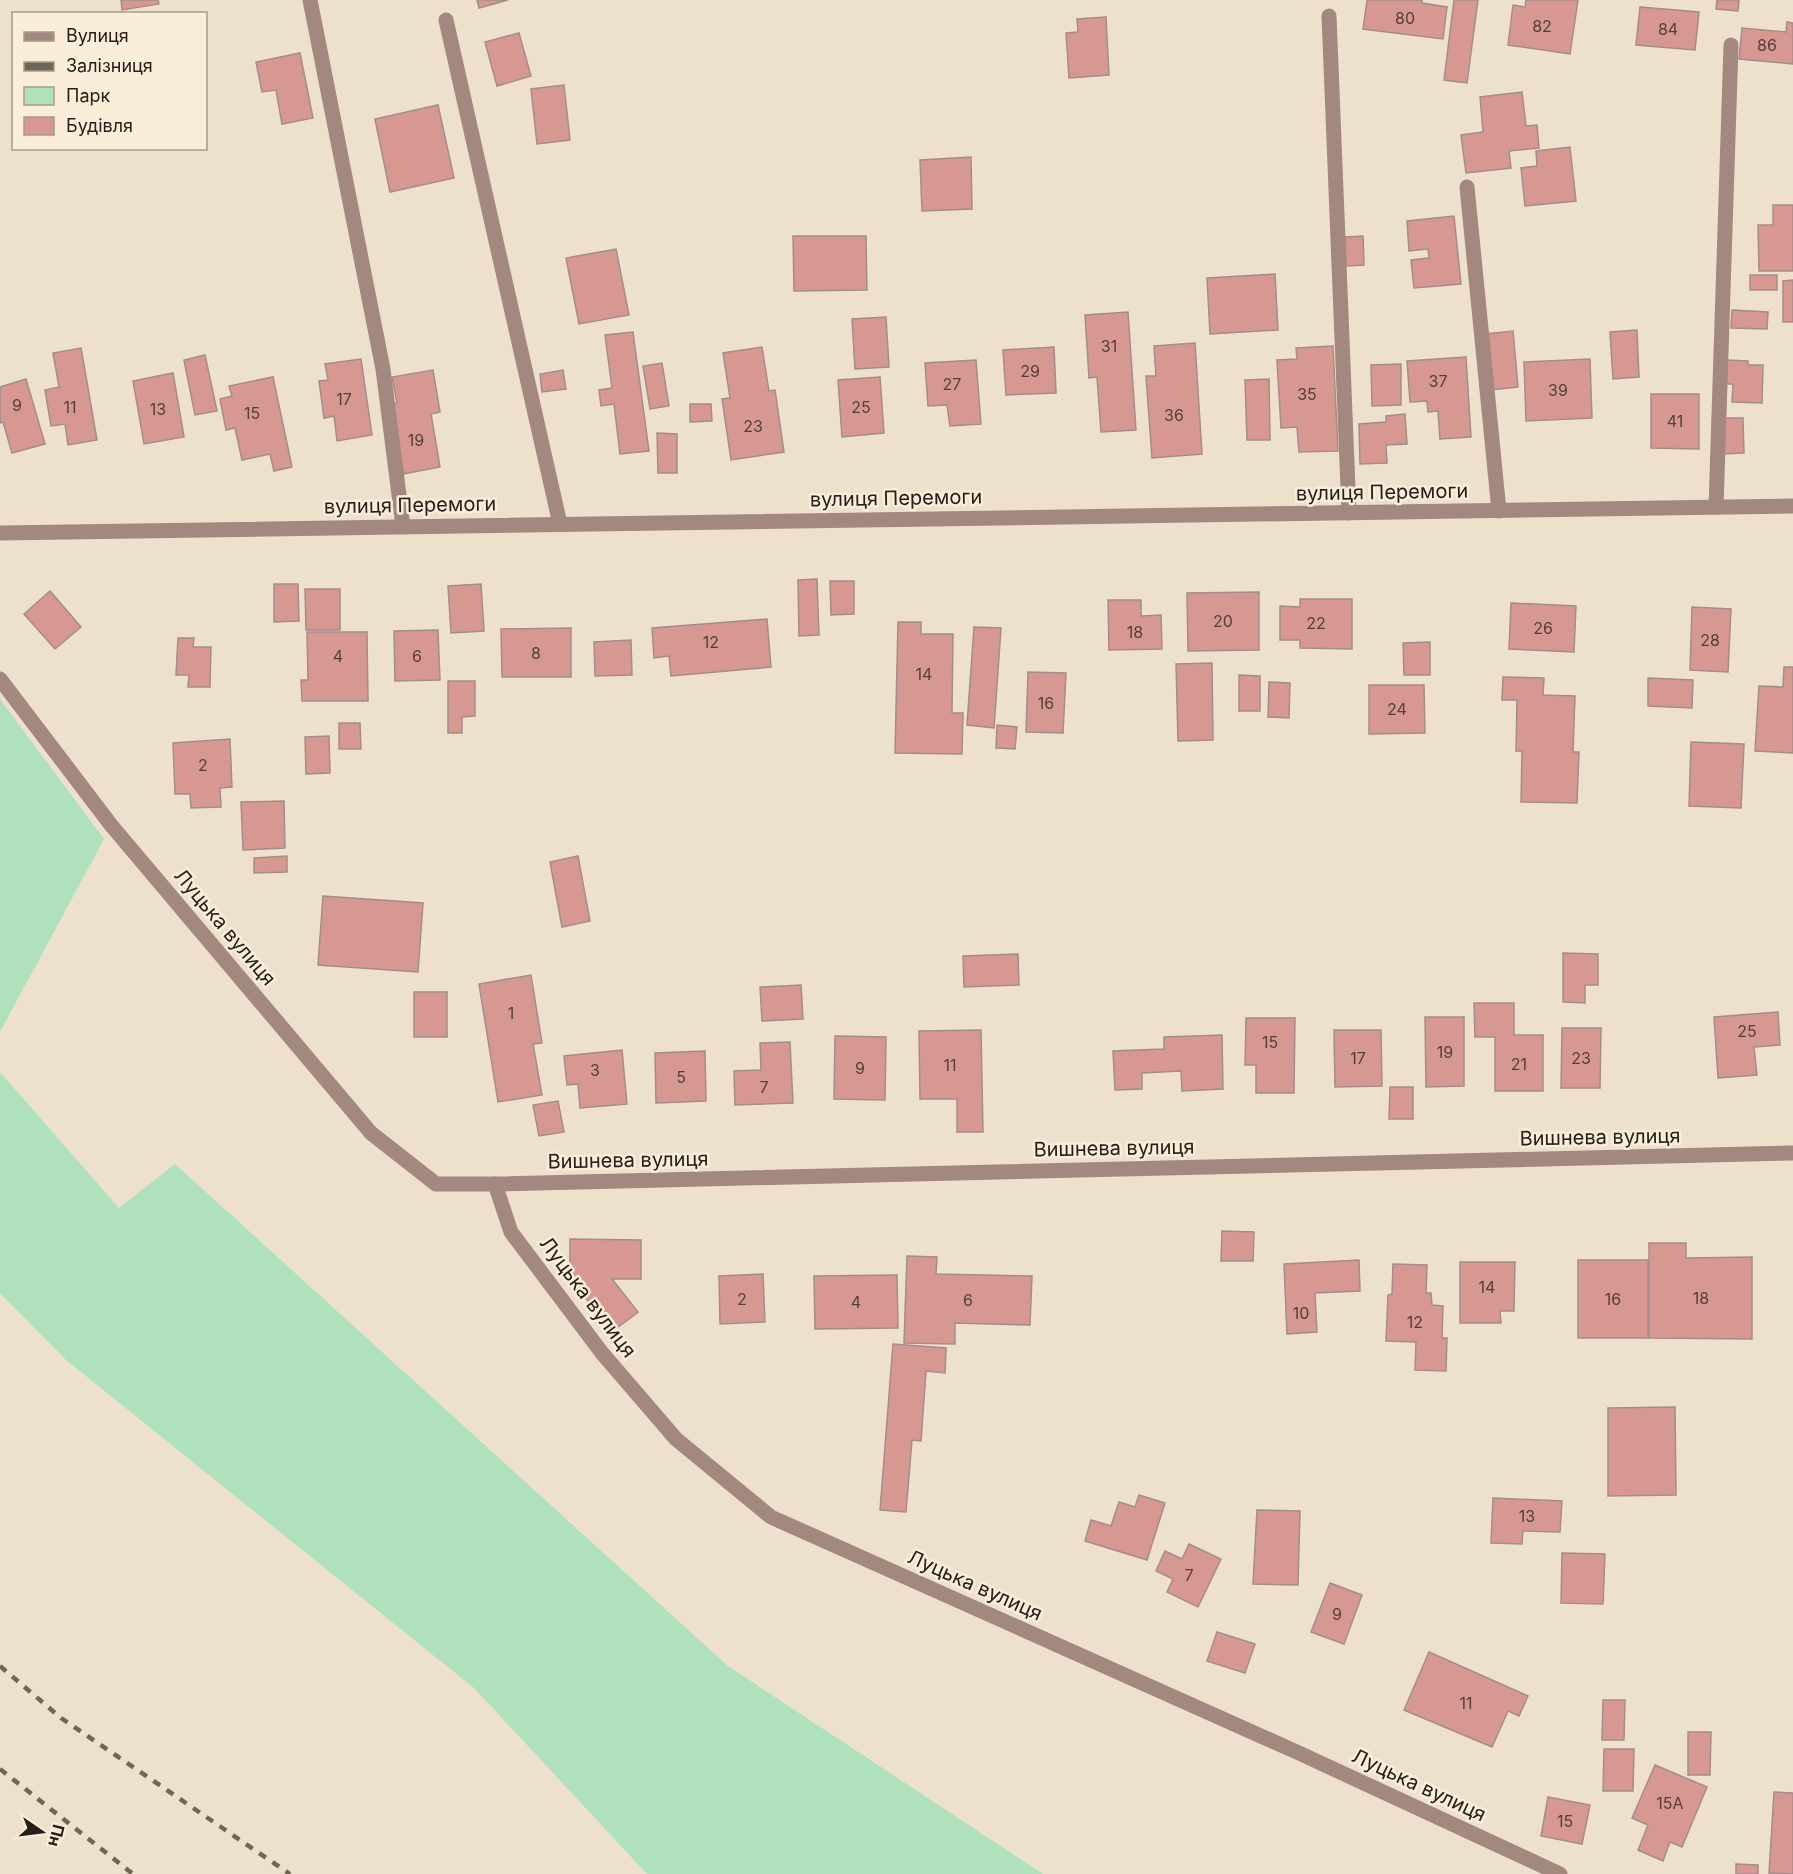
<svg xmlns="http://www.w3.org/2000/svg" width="1793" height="1874" viewBox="0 0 1793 1874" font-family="Inter,sans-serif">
<rect width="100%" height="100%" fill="#ede1cd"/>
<g fill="#afe1bd">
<polygon points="0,699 104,839 0,1032"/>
<polygon points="0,1072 119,1208 175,1164 728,1666 1043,1874 647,1874 474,1688 66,1360 0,1293"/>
</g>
<g fill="#d89892" stroke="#a48c8a" stroke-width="1.5">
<polygon points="121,0 158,0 159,4 122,10"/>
<polygon points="477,0 508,0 479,8"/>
<polygon points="1367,0 1422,0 1422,3 1447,7 1443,39 1363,29"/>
<polygon points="1454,0 1478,0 1467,83 1444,80"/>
<polygon points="1526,0 1578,0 1570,54 1508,45 1513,5 1525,7"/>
<polygon points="1717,0 1739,0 1738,11 1716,9"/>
<polygon points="1640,7 1699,12 1695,50 1636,45"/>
<polygon points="1106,17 1109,75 1069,78 1066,33 1078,32 1077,19"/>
<polygon points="1787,22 1793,23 1793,64 1739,59 1742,28 1786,32"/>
<polygon points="519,33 531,76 497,86 485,42"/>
<polygon points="300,53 313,118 282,124 276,90 262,92 256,62"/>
<polygon points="564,85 570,140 537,144 531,89"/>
<polygon points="1522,92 1526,126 1537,125 1539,148 1509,151 1511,168 1466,173 1461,135 1483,132 1480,97"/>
<polygon points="438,105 454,178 390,192 375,119"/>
<polygon points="1570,147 1576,201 1525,206 1521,168 1537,166 1536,151"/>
<polygon points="971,157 972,209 922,211 920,160"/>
<polygon points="1773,205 1793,205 1793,271 1759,271 1758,225 1773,225"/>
<polygon points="1454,216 1461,284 1414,288 1411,260 1429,258 1428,249 1409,251 1407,221"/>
<polygon points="793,236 866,236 867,290 794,291"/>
<polygon points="1363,236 1364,265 1346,266 1345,237"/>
<polygon points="616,249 629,315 579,324 566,258"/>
<polygon points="1275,274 1278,330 1210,334 1207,278"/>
<rect x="1750" y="275" width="27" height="15"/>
<polygon points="1793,280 1793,322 1783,322 1783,281"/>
<polygon points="1732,310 1768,312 1767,329 1731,328"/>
<polygon points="1128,312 1136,430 1101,432 1097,377 1089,378 1085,315"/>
<polygon points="886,317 889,367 855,369 852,319"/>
<polygon points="1637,330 1639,377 1613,379 1610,332"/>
<polygon points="1513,331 1518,387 1490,390 1485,334"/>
<polygon points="633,332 649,451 620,454 614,404 601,406 599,390 612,388 605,335"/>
<polygon points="1195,343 1202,454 1152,458 1146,376 1156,376 1154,346"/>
<polygon points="1333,346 1338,451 1299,452 1297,427 1281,428 1277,360 1297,359 1296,348"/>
<polygon points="762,347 769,391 775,390 784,452 731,460 722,399 730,398 723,353"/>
<polygon points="1054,347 1056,393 1006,395 1003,350"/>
<polygon points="81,348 97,440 68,445 65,424 51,426 45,390 59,387 53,353"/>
<polygon points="205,355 217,411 195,415 184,360"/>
<polygon points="1466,357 1471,437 1440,439 1438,411 1428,412 1427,401 1410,402 1407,361"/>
<polygon points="361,359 372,435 337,441 334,416 324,418 319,381 328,380 325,364"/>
<polygon points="1590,359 1592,418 1526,421 1524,362"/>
<polygon points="976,360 981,424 950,426 947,405 928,406 925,363"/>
<polygon points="1727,360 1748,361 1748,365 1763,365 1762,403 1732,402 1733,384 1726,384"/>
<polygon points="662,363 669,406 650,409 643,366"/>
<polygon points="1401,364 1401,405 1372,406 1371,365"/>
<polygon points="433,370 440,412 431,414 440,467 403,474 391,404 397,403 392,377"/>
<polygon points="563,370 566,389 542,392 540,374"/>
<polygon points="173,373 184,437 144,444 133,381"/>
<polygon points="273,377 292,467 274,471 270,454 242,460 235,428 226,430 220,399 232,396 229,386"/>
<polygon points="880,377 884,433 842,437 838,380"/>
<polygon points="26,379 45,444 12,453 3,422 0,423 0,387"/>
<polygon points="1269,379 1270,440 1247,440 1245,380"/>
<polygon points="1651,394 1699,394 1699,449 1651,448"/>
<polygon points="690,404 711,404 712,421 690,422"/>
<polygon points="1405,414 1407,444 1386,445 1387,463 1360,464 1359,424 1386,422 1386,416"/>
<polygon points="1722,418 1743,418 1744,453 1723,454"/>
<polygon points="657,433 677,434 677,473 658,473"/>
<polygon points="817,579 819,635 799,636 798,580"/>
<polygon points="830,581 854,581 854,614 831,615"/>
<polygon points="274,584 298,584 299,621 274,622"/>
<polygon points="481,584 484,631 451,633 448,586"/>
<polygon points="305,589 340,589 340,630 306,630"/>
<polygon points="50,591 81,627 55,649 24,614"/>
<polygon points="1259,592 1259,650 1188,651 1187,593"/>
<polygon points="1300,599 1352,599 1352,649 1300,648 1300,640 1280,640 1280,606 1300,607"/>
<polygon points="1108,600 1141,600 1141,616 1161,615 1162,649 1109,650"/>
<polygon points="1511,603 1576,606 1574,652 1509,649"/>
<polygon points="1692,607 1731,609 1728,672 1690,670"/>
<polygon points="767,619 771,667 671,676 669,656 654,658 652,628"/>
<polygon points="898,622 921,622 921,634 953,634 952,713 963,713 962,754 895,753"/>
<polygon points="974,627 1001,628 994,728 967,725"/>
<polygon points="571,628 571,677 502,677 501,629"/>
<polygon points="438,630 440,680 395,681 394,631"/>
<polygon points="307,632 367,632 368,701 302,701 301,680 308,680"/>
<polygon points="178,638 194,638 193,647 211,647 210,687 188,687 189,675 176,675"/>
<polygon points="631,640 632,675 595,676 594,642"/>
<polygon points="1430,642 1430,675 1404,675 1403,643"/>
<polygon points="1212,663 1213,740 1178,741 1176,664"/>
<polygon points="1784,667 1793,667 1793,753 1755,751 1759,686 1783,687"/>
<polygon points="1028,672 1066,673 1063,733 1026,732"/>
<polygon points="1239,675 1260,676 1260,711 1239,711"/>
<polygon points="1503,677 1544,678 1543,695 1575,696 1573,752 1579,752 1577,803 1521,802 1522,751 1516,751 1517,700 1502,700"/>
<polygon points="1648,678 1693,680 1692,708 1648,706"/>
<polygon points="448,681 475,681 475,716 462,717 462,733 448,733"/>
<polygon points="1269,682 1290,683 1289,718 1268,717"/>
<polygon points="1369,685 1424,685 1425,733 1369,734"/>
<polygon points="339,723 360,723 361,749 339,749"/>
<polygon points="997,725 1017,727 1015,749 996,748"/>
<polygon points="329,736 330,773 306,774 305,737"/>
<polygon points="230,739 232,787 220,788 221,807 191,808 190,794 175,794 173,743"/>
<polygon points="1691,742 1744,744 1741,808 1689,806"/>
<polygon points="284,801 285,848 243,850 241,802"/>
<polygon points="287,856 287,872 254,873 254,858"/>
<polygon points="578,856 590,921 562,927 550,862"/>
<polygon points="323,896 423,903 418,972 318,965"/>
<polygon points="1563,953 1598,954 1598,985 1585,985 1585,1003 1563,1002"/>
<polygon points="1018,954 1019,985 964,987 963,956"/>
<polygon points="531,975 542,1043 533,1044 542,1095 498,1102 479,984"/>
<polygon points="801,985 803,1019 762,1021 760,987"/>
<rect x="414" y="992" width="33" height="45"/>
<polygon points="1474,1003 1514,1003 1514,1035 1543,1035 1543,1091 1495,1091 1495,1037 1475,1037"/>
<polygon points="1778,1012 1780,1045 1754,1047 1757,1075 1718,1078 1714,1017"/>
<polygon points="1425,1017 1464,1017 1464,1086 1426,1087"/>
<polygon points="1246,1018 1295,1018 1294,1093 1256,1093 1256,1065 1245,1065"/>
<polygon points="1562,1028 1601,1028 1600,1088 1561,1088"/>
<polygon points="981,1030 983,1132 957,1132 957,1099 920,1099 919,1031"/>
<polygon points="1334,1030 1381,1030 1382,1086 1335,1087"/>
<polygon points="1222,1035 1223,1089 1182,1091 1181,1071 1142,1073 1142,1089 1115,1090 1113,1051 1164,1049 1164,1037"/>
<polygon points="835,1036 886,1037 885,1100 834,1099"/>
<polygon points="790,1042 793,1103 735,1105 734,1071 761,1070 760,1043"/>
<polygon points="622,1050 627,1104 580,1108 578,1084 567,1085 564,1056"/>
<polygon points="705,1051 706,1101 656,1103 655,1053"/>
<polygon points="1390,1087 1413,1087 1413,1119 1389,1119"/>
<polygon points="558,1101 564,1132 539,1136 533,1105"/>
<polygon points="1222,1231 1254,1232 1253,1261 1221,1261"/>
<polygon points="570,1239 641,1240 641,1279 612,1279 638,1312 613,1331 570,1279"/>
<polygon points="1649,1243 1686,1243 1686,1258 1752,1257 1752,1339 1649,1338"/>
<polygon points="907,1256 937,1257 936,1274 1032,1276 1030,1325 955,1323 955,1344 904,1343"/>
<polygon points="1359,1260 1360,1291 1315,1293 1317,1332 1287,1334 1284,1264"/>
<rect x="1578" y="1260" width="70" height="78"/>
<polygon points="1460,1262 1515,1262 1514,1311 1500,1311 1501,1323 1460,1323"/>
<polygon points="1393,1264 1427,1265 1426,1293 1431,1293 1432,1305 1443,1306 1442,1338 1447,1338 1446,1371 1415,1370 1416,1342 1386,1341 1388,1295 1392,1294"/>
<polygon points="763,1274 765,1322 720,1324 719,1276"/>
<polygon points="897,1275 898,1328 815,1329 814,1276"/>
<polygon points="893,1344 946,1348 945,1373 926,1371 921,1441 912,1440 906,1512 880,1510"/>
<polygon points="1675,1407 1676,1495 1608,1496 1608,1408"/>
<polygon points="1139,1495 1165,1503 1147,1560 1085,1541 1091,1520 1111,1526 1119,1502 1135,1507"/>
<polygon points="1493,1498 1562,1501 1560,1532 1523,1531 1522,1544 1491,1543"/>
<polygon points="1257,1510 1300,1511 1298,1585 1253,1584"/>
<polygon points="1189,1544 1221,1559 1198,1607 1167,1592 1173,1579 1156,1571 1165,1551 1182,1559"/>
<polygon points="1562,1553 1605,1554 1603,1604 1561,1603"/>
<polygon points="1330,1583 1362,1595 1344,1644 1311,1632"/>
<polygon points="1217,1632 1255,1644 1245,1673 1207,1661"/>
<polygon points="1429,1652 1528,1696 1519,1716 1508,1711 1492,1747 1404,1710"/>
<polygon points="1603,1700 1625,1700 1624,1740 1602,1740"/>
<polygon points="1688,1732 1711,1732 1710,1775 1688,1775"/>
<polygon points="1604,1749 1634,1749 1633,1791 1603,1791"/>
<polygon points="1655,1765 1707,1787 1682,1847 1670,1842 1663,1861 1638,1850 1648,1825 1632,1818"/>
<polygon points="1774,1792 1793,1793 1793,1874 1769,1873"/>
<polygon points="1548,1797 1590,1805 1582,1844 1541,1836"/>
<polygon points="1736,1864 1758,1865 1758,1874 1736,1874"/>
</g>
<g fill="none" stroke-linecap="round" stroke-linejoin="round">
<g stroke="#a38880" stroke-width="15">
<polyline points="310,0 383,369 403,526"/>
<polyline points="1329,16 1349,513"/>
<polyline points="446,20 560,524"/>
<polyline points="1467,187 1499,511"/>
<polyline points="1716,507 1731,45"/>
</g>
<g stroke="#a38880" stroke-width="15">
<polyline points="0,533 1793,506"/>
<polyline points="0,679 111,825 371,1133 436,1184 495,1184 1793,1153"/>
<polyline points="495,1184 511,1232 602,1353 676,1439 771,1517 1299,1753 1560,1874"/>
</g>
<g stroke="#6d665a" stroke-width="4.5" stroke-dasharray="8 8" stroke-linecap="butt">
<polyline points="0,1666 61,1718 290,1874"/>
<polyline points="0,1769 133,1874"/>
</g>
</g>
<g text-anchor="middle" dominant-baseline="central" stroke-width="5" stroke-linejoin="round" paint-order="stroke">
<g font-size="16" fill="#523f38">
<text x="1405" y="18">80</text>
<text x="1542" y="26">82</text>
<text x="1668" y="29">84</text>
<text x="1767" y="45">86</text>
<text x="1109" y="346">31</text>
<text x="1030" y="371">29</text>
<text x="1438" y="381">37</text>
<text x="952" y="384">27</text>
<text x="1558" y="390">39</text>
<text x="1307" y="394">35</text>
<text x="344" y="399">17</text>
<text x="17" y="405">9</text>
<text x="70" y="407">11</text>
<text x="861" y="407">25</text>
<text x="158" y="409">13</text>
<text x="252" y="413">15</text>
<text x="1174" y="415">36</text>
<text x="1675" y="421">41</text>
<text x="753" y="426">23</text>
<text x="416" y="440">19</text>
<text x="1223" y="621">20</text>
<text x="1316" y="623">22</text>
<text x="1543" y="628">26</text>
<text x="1135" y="632">18</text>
<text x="1710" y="640">28</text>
<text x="711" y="642">12</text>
<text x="536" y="653">8</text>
<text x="338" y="656">4</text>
<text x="417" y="656">6</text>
<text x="924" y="674">14</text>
<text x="1046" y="703">16</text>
<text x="1397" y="709">24</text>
<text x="203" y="765">2</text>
<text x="511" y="1013">1</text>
<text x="1747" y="1031">25</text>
<text x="1270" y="1042">15</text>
<text x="1445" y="1052">19</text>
<text x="1358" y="1058">17</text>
<text x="1581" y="1058">23</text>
<text x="1519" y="1064">21</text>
<text x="950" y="1065">11</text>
<text x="860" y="1068">9</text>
<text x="595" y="1070">3</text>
<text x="681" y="1077">5</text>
<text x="764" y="1087">7</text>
<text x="1487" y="1287">14</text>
<text x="1701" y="1298">18</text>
<text x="742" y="1299">2</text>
<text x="1613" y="1299">16</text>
<text x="968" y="1300">6</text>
<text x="856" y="1302">4</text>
<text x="1301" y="1313">10</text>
<text x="1415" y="1322">12</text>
<text x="1527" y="1516">13</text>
<text x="1189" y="1575">7</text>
<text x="1337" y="1614">9</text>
<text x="1466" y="1703">11</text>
<text x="1670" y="1803">15А</text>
<text x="1565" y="1821">15</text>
</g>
<g font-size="20" fill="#25211a" stroke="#faeeda">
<text transform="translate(1382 492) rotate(-1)">вулиця Перемоги</text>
<text transform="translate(896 498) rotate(-1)">вулиця Перемоги</text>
<text transform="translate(410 505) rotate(-1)">вулиця Перемоги</text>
<text transform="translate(225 927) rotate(50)">Луцька вулиця</text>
<text transform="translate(1600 1137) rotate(-1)">Вишнева вулиця</text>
<text transform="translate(1114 1148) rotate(-1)">Вишнева вулиця</text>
<text transform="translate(628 1160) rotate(-1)">Вишнева вулиця</text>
<text transform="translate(588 1297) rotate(53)">Луцька вулиця</text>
<text transform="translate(975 1585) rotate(24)">Луцька вулиця</text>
<text transform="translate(1419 1785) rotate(25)">Луцька вулиця</text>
</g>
</g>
<rect x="12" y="12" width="195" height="138" fill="#faeeda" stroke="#a59c8d" stroke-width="1.5"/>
<rect x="24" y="32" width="30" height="9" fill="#a38880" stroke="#a59c8d" stroke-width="1.5"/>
<text x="66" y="42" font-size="18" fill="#25211a">Вулиця</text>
<rect x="24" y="62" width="30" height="9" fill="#6d665a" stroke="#a59c8d" stroke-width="1.5"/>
<text x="66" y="72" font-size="18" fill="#25211a">Залізниця</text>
<rect x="24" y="87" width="30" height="18" fill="#afe1bd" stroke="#a59c8d" stroke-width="1.5"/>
<text x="66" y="102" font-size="18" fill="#25211a">Парк</text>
<rect x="24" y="117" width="30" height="18" fill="#d89892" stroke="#a59c8d" stroke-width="1.5"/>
<text x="66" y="132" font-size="18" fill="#25211a">Будівля</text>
<g transform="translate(42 1832) rotate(104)" stroke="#faeeda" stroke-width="4.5" paint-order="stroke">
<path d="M0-4.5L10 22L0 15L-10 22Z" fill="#25211a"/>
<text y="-9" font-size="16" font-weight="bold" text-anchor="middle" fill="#25211a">Пн</text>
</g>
</svg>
